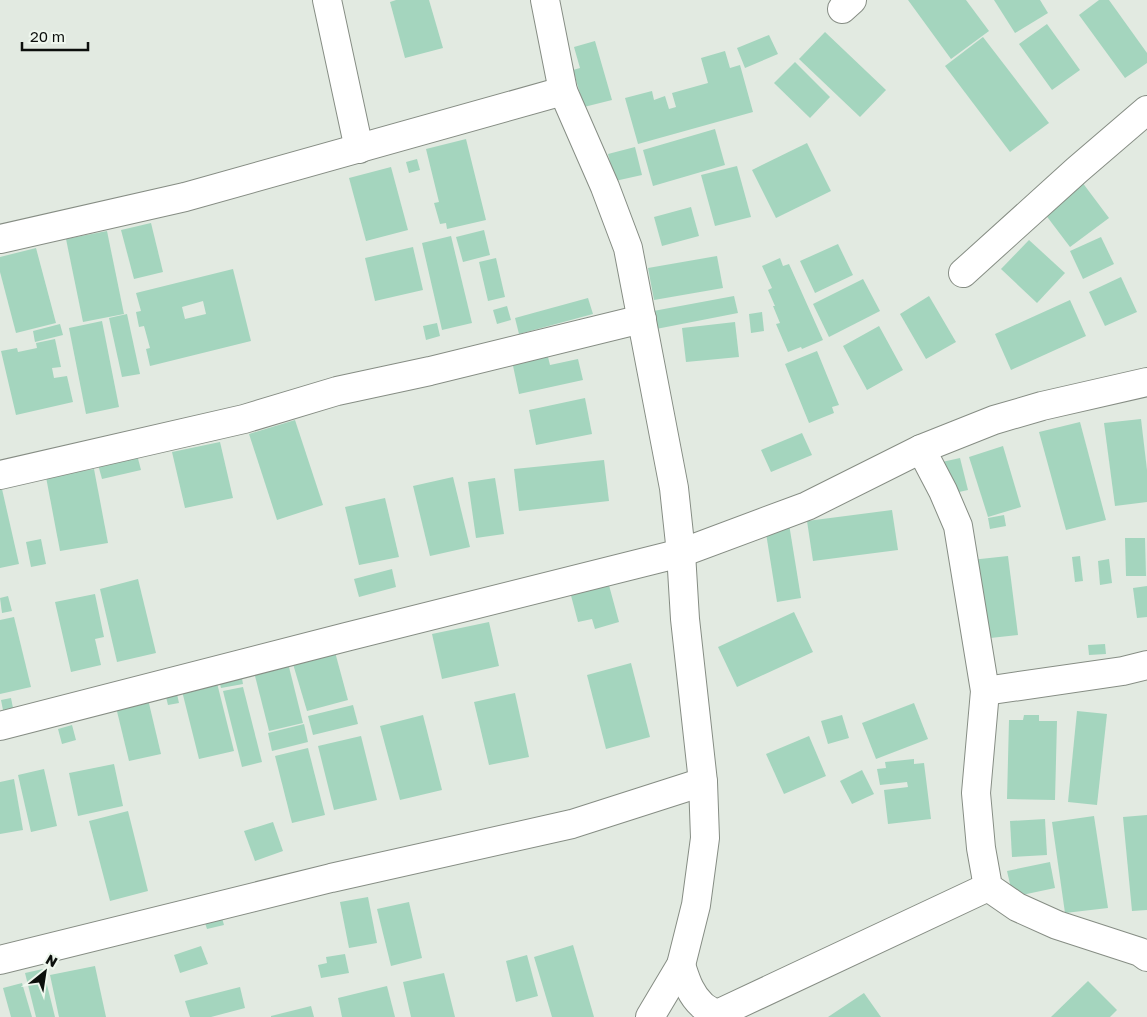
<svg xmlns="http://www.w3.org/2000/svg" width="1147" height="1017" viewBox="0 0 1147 1017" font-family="'Golos Text',sans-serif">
<rect width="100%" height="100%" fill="#e2eae1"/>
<g fill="#a4d5be" fill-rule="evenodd">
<polygon points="396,0 429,0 443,48 405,58 390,2"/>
<polygon points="908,0 966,0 989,31 951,59"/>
<polygon points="994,0 1040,0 1048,13 1015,33"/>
<polygon points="1099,0 1109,0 1147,53 1147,63 1125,78 1079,15"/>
<polygon points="1047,24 1080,70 1052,90 1019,44"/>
<polygon points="825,32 886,90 860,117 799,59"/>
<polygon points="769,35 778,54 745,68 737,48"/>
<polygon points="983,37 1049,123 1010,152 945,66"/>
<polygon points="595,41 612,100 584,107 573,70 580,68 574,47"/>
<polygon points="725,51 730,68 740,65 753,112 638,144 625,98 652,91 654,100 665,96 669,109 676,107 672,93 708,83 701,58"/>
<polygon points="795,62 830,97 810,118 774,83"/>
<polygon points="715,129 725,165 653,186 643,150"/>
<polygon points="466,139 486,220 447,229 446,223 440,224 434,203 439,202 426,149"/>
<polygon points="807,143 831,191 776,218 752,170"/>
<polygon points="635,147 642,175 615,181 608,154"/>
<polygon points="417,159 420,170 409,173 406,162"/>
<polygon points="737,166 751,217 715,226 701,175"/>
<polygon points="391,167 408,230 366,241 349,178"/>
<polygon points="1082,182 1109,218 1070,247 1045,214"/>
<polygon points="691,207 699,236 662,246 654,217"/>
<polygon points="151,223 163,272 134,279 121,230"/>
<polygon points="484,230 490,255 463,262 456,237"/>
<polygon points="107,231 124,314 83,322 66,239"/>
<polygon points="451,236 472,323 442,330 422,243"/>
<polygon points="1101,237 1114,264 1083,279 1070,251"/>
<polygon points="1029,240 1065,273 1037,303 1001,269"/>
<polygon points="838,244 853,275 815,293 800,261"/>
<polygon points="413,247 423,290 375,301 365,258"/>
<polygon points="36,248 56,323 16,333 0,272 0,257"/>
<polygon points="717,256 723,288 654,300 648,268"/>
<polygon points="496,258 505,297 488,301 479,262"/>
<polygon points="780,258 783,266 789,264 823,340 802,349 801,347 788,352 776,324 780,323 773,306 775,306 768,290 772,288 762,266"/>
<path d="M233 269 251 341 150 366 146 349 150 348 144 326 139 327 136 312 141 311 136 293ZM203 301 206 314 185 319 182 307Z"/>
<polygon points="1121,277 1137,312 1105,326 1089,292"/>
<polygon points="863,279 880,311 829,337 813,304"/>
<polygon points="734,296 738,313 651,330 648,312"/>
<polygon points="929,296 956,342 926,359 900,314"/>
<polygon points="588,298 593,314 519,334 515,318"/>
<polygon points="1070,300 1086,336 1011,370 995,334"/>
<polygon points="507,306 511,320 497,324 493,310"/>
<polygon points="762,312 764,331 751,333 749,314"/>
<polygon points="127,314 140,374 122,377 109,318"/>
<polygon points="102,321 119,407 86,414 69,328"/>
<polygon points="735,322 739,357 686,362 682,328"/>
<polygon points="437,323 440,336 426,340 423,326"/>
<polygon points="60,324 63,335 35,342 33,331"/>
<polygon points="879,326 903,370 867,390 843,346"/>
<polygon points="55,339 61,367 52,368 54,378 67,376 73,402 16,415 1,351 17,348 18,352 37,348 36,343"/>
<polygon points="546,349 550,365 578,359 583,380 519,394 512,361"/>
<polygon points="817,351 839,405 832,407 834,413 809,423 785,364"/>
<polygon points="585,398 592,434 536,445 529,410"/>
<polygon points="1141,419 1147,470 1147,502 1115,506 1104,423"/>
<polygon points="295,420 323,505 277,520 249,434"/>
<polygon points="1080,422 1106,520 1066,530 1039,432"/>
<polygon points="802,433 812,455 771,472 761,450"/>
<polygon points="220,442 233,498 185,508 172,452"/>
<polygon points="1003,446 1021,507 988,517 969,457"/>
<polygon points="136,451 141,470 102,479 97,461"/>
<polygon points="960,458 968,490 950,494 942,462"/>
<polygon points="604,460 609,501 519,511 514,469"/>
<polygon points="94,469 108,543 60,551 46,477"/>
<polygon points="453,477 470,547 430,556 413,486"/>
<polygon points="495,478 504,534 476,538 468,482"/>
<polygon points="2,489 19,564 0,568 0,490"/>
<polygon points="385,498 399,557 359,565 345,507"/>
<polygon points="892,510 898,550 813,561 807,521"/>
<polygon points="1004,515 1006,526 990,529 988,518"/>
<polygon points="789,524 801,598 777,602 765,527"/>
<polygon points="1125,538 1145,538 1146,576 1126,576"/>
<polygon points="41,539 46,564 31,567 26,542"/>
<polygon points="1008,556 1018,635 981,639 971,560"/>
<polygon points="1080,556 1083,581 1075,582 1072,557"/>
<polygon points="1109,559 1112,583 1100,585 1098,561"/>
<polygon points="392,569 396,587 359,597 354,579"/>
<polygon points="607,578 619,622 595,629 592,619 578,622 569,588"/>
<polygon points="138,579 156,653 117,662 100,589"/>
<polygon points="1147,586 1147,617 1137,618 1133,588"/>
<polygon points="95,594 104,637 95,639 101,665 71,672 55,602"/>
<polygon points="8,596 12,611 2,613 0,598"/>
<polygon points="794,612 813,652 737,687 718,647"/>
<polygon points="14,617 31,687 0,694 0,620"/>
<polygon points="489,622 499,666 442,679 432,634"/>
<polygon points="1105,644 1106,654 1089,655 1088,645"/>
<polygon points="335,652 348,700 307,711 293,664"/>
<polygon points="287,659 303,723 269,731 253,668"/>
<polygon points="631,663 650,737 606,749 587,675"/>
<polygon points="240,668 243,684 221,688 217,672"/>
<polygon points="216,679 234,751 199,759 181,687"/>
<polygon points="243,687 262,762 242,767 223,691"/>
<polygon points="515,693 529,757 489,765 474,702"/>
<polygon points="177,694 179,703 168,705 166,697"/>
<polygon points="147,695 161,754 129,761 115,703"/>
<polygon points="11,698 13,708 3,710 1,700"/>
<polygon points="914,703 928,739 876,759 862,723"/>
<polygon points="353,705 358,724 313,735 308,716"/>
<polygon points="1077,711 1107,714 1097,805 1068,802"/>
<polygon points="423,715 442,790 400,800 380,726"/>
<polygon points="842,715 849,738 828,744 821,721"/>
<polygon points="1024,715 1039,715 1039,721 1057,721 1055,800 1007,799 1009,720 1023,720"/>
<polygon points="304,724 308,742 272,751 268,733"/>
<polygon points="72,725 76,740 62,744 58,729"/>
<polygon points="361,736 377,800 334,810 318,746"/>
<polygon points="809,736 826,776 784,794 766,754"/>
<polygon points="308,748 325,815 292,823 275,756"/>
<polygon points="914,759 914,764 924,763 931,819 888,824 884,790 908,787 907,782 880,785 877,769 886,768 885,762"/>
<polygon points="114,764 123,806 78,816 69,773"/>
<polygon points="44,769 57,826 31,832 18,775"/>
<polygon points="862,770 874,794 852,804 840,781"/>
<polygon points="14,779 23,830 0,834 0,782"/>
<polygon points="128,811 148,891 110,901 89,821"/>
<polygon points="1147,815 1147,910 1132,911 1123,817"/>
<polygon points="1094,816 1108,908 1065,913 1052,822"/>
<polygon points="1045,819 1047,855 1012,857 1010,821"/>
<polygon points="273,822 283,851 255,861 244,831"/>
<polygon points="1050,862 1055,888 1013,897 1007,871"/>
<polygon points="368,897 377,943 349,948 340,902"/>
<polygon points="409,902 422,958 391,966 377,909"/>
<polygon points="222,918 224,925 207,929 205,923"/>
<polygon points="573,945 594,1017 552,1017 534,957"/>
<polygon points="201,946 208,964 180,973 174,955"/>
<polygon points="345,954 349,973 321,978 318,965 327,963 326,957"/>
<polygon points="527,955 538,996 516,1002 506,961"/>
<polygon points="95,966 106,1017 59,1017 50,975"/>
<polygon points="43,969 55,1017 36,1017 25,973"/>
<polygon points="444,973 455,1017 411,1017 403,982"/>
<polygon points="1088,981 1117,1010 1110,1017 1051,1017"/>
<polygon points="22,983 32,1017 11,1017 3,988"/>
<polygon points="387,986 395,1017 342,1017 338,998"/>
<polygon points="240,987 245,1008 211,1017 190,1017 185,1001"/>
<polygon points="864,993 881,1017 828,1017"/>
<polygon points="311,1006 314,1017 271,1017 271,1016"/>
</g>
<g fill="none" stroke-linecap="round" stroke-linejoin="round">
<g stroke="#868d84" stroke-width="30">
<g id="minor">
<polyline points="327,0 359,149"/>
<polyline points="545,0 563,91 605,187 628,248 674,488 681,553 685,619 703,782 705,838 696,905 681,965 650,1017"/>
<polyline points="842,9 852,0"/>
<polyline points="0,239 185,197 563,91"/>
<polyline points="963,273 1077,170 1147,110"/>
<polyline points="921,449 943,491 958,526 985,691 976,793 981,848 988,887 1017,907 1057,925 1140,952 1147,957"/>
<polyline points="0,475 244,419 337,391 430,371 642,319"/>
<polyline points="985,691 1123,671 1147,665"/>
<polyline points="0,726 346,637 681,553 807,506 921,449 994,420 1042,406 1147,382"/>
<polyline points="0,960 331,878 572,824 703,782"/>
<path d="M681 965C686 980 690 994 702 1005 707 1010 714 1012 719 1017"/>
<polyline points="711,1017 988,887"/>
</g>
</g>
<use href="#minor" stroke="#fff" stroke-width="28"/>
</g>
<g transform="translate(45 972) rotate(30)" stroke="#eff7ee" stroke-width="4" paint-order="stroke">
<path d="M0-4L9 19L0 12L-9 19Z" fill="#0c0f0c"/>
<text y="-8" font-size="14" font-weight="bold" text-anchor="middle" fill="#0c0f0c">N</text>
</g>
<path d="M22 42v8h66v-8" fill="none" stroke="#0c0f0c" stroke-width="2.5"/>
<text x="30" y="42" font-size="15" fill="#0c0f0c" stroke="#eff7ee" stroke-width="4" paint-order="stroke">20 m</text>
</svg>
